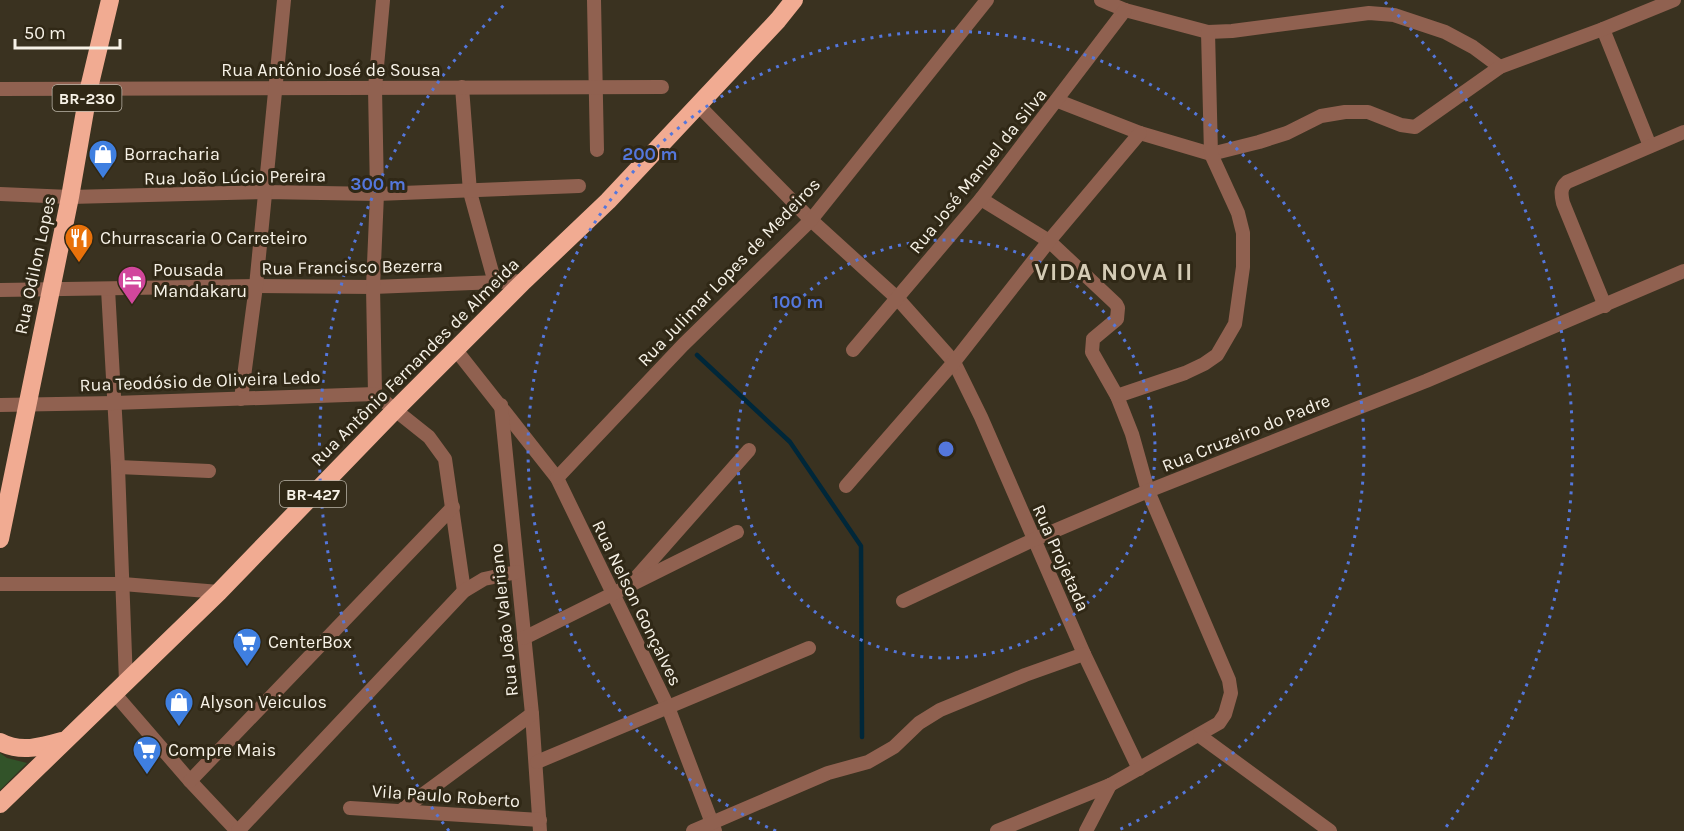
<svg xmlns="http://www.w3.org/2000/svg" width="1684" height="831" viewBox="0 0 1684 831" font-family="Karla,sans-serif">
<rect width="100%" height="100%" fill="#3a3220"/>
<polygon fill="#325329" points="0,753 7,758 27,763 0,790"/>
<g fill="none" stroke-linecap="round" stroke-linejoin="round">
<polyline stroke="#002739" stroke-width="4.5" points="697,355 790,442 861,546 862,737"/>
<g stroke="#906150" stroke-width="14">
<polyline points="594,0 597,150"/>
<polyline points="1101,0 1125,10 1208,32 1232,31 1369,13 1394,15 1445,32 1473,47 1500,67"/>
<polyline points="1603,29 1650,146"/>
<polyline points="462,87 470,192 495,283"/>
<polyline points="0,89 662,87"/>
<polyline points="1058,101 1140,133 1211,154 1259,142 1287,133 1321,116 1345,112 1368,112 1401,125 1415,127 1500,67 1603,29 1674,0"/>
<polyline points="699,106 811,220 898,299 954,362 981,417 1084,654 1139,769"/>
<polyline points="0,194 70,197 265,192 377,194 579,186"/>
<polyline points="981,199 1049,241 1116,304 1118,308 1117,319 1093,339 1092,352 1117,396 1132,434 1148,491 1229,680 1231,693 1225,714 1219,723 1110,785 997,831"/>
<polyline points="108,289 118,467 126,682"/>
<polyline points="0,290 256,286 373,287 524,281"/>
<path d="M1605 306 1563 203C1561 194 1560 188 1567 182L1684 132"/>
<polyline points="456,350 557,478 668,707 715,831"/>
<polyline points="853,350 981,199 1125,10"/>
<polyline points="375,394 373,287 377,194 375,88 383,0"/>
<polyline points="1117,396 1185,373 1204,364 1217,355 1235,324 1243,267 1243,233 1238,213 1211,154 1208,32"/>
<polyline points="241,399 256,286 284,0"/>
<polyline points="0,405 114,403 375,394 429,437 445,459 464,591"/>
<polyline points="501,405 532,714 540,831"/>
<polyline points="118,467 209,471"/>
<polyline points="557,478 683,345 811,220 987,0"/>
<polyline points="846,486 954,362 1049,241 1140,133"/>
<polyline points="635,579 749,450"/>
<polyline points="0,584 123,584 219,592"/>
<polyline points="903,601 1033,540 1148,491 1426,381 1684,271"/>
<polyline points="524,638 737,532"/>
<polyline points="114,693 190,781 237,831"/>
<polyline points="1200,736 1330,831"/>
<polyline points="537,762 809,648"/>
<polyline points="190,781 453,507"/>
<polyline points="350,808 540,820"/>
<polyline points="402,810 532,714"/>
<polyline points="238,831 464,591 484,579 517,572"/>
<polyline points="693,831 828,773 868,762 894,747 919,723 940,710 1025,675 1084,654"/>
<polyline points="1086,831 1110,785"/>
</g>
<g stroke="#f1ab92" stroke-width="18">
<polyline points="0,539 70,197 89,88 110,0"/>
<path d="M0 742C20 753 41 747 62 741"/>
<polyline points="0,804 219,592 396,409 524,281 608,201 778,20 794,0"/>
</g>
</g>
<g fill="none" stroke="#5477dc" stroke-width="3" stroke-dasharray="3 6">
<circle cx="946" cy="449" r="209"/>
<path d="M776 831A418 418 0 1 1 1116 831"/>
<path d="M449 831A627 627 0 0 1 507 2M1385 2A627 627 0 0 1 1443 831"/>
</g>
<defs>
<g id="shop-pin" transform="scale(1.5)"><path d="M0 17L-7.5 6A9.5 9.5 0 1 1 7.5 6Z" fill="#3f7fe0" stroke="#302816"/><path d="M-5-2.5h2.3a2.7 3.5 0 0 1 5.4 0H5L5.5 6h-11ZM-1.5-2.5h3a1.5 2.3 0 0 0-3 0Z" fill="#fff"/></g>
<g id="restaurant-pin" transform="scale(1.5)"><path d="M0 17L-7.5 6A9.5 9.5 0 1 1 7.5 6Z" fill="#e8710a" stroke="#302816"/><path d="M-5-6h1v4h1v-4h1v4h1v-4h1v5L-1.5 .5V6h-2V.5L-5-1ZM5-6V6H3V1.5H1.5Q1.5-4 5-6Z" fill="#fff"/></g>
<g id="hotel-pin" transform="scale(1.5)"><path d="M0 17L-7.5 6A9.5 9.5 0 1 1 7.5 6Z" fill="#d1479c" stroke="#302816"/><path d="M-6-4.5h1.5V1H6V5H4.5V3h-9V5H-6ZM-4 0a1.8 1.8 0 1 1 3.6 0ZM.5 0V-2.5h3Q6-2.5 6 0Z" fill="#fff"/></g>
<g id="supermarket-pin" transform="scale(1.5)"><path d="M0 17L-7.5 6A9.5 9.5 0 1 1 7.5 6Z" fill="#3f7fe0" stroke="#302816"/><path d="M-6-5.5h2.5l.6 2H6L4.5 2H-2.5L-4.4-4H-6ZM-1.5 3.2a1.3 1.3 0 1 0 .1 0ZM3 3.2a1.3 1.3 0 1 0 .1 0Z" fill="#fff"/></g>
</defs>
<g fill-rule="evenodd">
<use href="#shop-pin" x="103" y="154"/>
<use href="#restaurant-pin" x="79" y="238"/>
<use href="#hotel-pin" x="132" y="280"/>
<use href="#supermarket-pin" x="247" y="642"/>
<use href="#shop-pin" x="179" y="702"/>
<use href="#supermarket-pin" x="147" y="750"/>
</g>
<g text-anchor="middle" dominant-baseline="central" stroke-width="6" stroke-linejoin="round" paint-order="stroke">
<g fill="#302816" stroke="#bbb5a8" stroke-width="1.5">
<rect x="52.5" y="85" width="69" height="26" rx="4.5"/>
<rect x="280" y="481" width="66" height="26" rx="4.5"/>
</g>
<g font-size="16" font-weight="bold" fill="#f7f2e7">
<text x="87" y="98">BR-230</text>
<text x="313" y="494">BR-427</text>
</g>
<g font-size="18" fill="#f7f2e7" stroke="#302816">
<text x="331" y="70">Rua Antônio José de Sousa</text>
<text transform="translate(978 171) rotate(-51)">Rua José Manuel da Silva</text>
<text transform="translate(235 177) rotate(-1)">Rua João Lúcio Pereira</text>
<text transform="translate(35 265) rotate(-78)">Rua Odilon Lopes</text>
<text transform="translate(352 267) rotate(-1)">Rua Francisco Bezerra</text>
<text transform="translate(729 272) rotate(-46)">Rua Julimar Lopes de Medeiros</text>
<text transform="translate(415 362) rotate(-45)">Rua Antônio Fernandes de Almeida</text>
<text transform="translate(200 381) rotate(-2)">Rua Teodósio de Oliveira Ledo</text>
<text transform="translate(1246 433) rotate(-22)">Rua Cruzeiro do Padre</text>
<text transform="translate(1061 558) rotate(66)">Rua Projetada</text>
<text transform="translate(637 603) rotate(64)">Rua Nelson Gonçalves</text>
<text transform="translate(504 620) rotate(-96)">Rua João Valeriano</text>
<text transform="translate(446 796) rotate(4)">Vila Paulo Roberto</text>
</g>
<g font-size="18" fill="#f7f2e7" stroke="#302816" text-anchor="start">
<text x="124" y="154">Borracharia</text>
<text x="100" y="238">Churrascaria O Carreteiro</text>
<text x="153" y="270">Pousada<tspan x="153" dy="21">Mandakaru</tspan></text>
<text x="268" y="642">CenterBox</text>
<text x="200" y="702">Alyson Veiculos</text>
<text x="168" y="750">Compre Mais</text>
</g>
<g font-size="24" font-weight="bold" letter-spacing="1.5" fill="#d4cbb5" stroke="#302816">
<text x="1114" y="272">VIDA NOVA II</text>
</g>
</g>
<circle cx="946" cy="449" r="9" fill="#5477dc" stroke="#302816" stroke-width="3"/>
<g font-size="18" text-anchor="middle" font-weight="bold" fill="#5477dc" stroke="#302816" stroke-width="6" stroke-linejoin="round" paint-order="stroke">
<text x="650" y="160">200 m</text>
<text x="378" y="190">300 m</text>
<text x="798" y="308">100 m</text>
</g>
<path d="M15 39v9h105v-9" fill="none" stroke="#f7f2e7" stroke-width="3"/>
<text x="24" y="39" font-size="18" fill="#f7f2e7" stroke="#302816" stroke-width="4.5" paint-order="stroke">50 m</text>
</svg>
